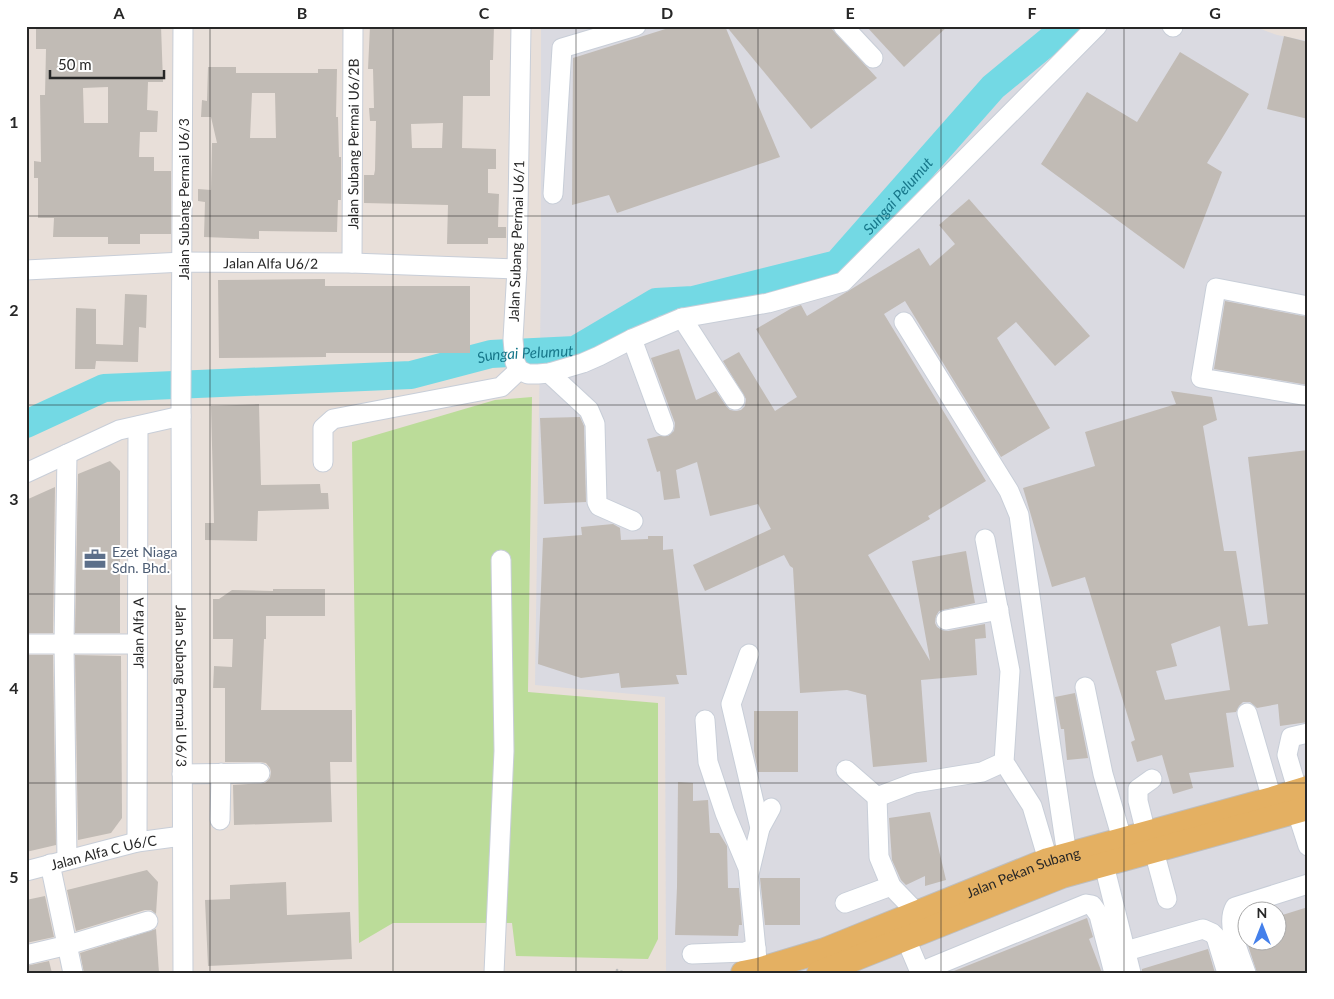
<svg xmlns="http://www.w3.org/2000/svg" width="1334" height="999" viewBox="0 0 1334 999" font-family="Lato,sans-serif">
<rect width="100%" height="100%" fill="#e8dfd9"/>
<path fill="#dadae1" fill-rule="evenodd" d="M541 26H1253L1277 35 1308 41V973H666L665 697 535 685 541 277ZM1246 912H1276V942H1246Z"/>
<polygon fill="#bbdc99" points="532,397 528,692 658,703 658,939 648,959 516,956 512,923 393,923 359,943 352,442 495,400"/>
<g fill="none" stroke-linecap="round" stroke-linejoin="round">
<path stroke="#73d9e4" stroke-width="28" id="s1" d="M26 424 104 388 411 375 491 354 575 350 656 302 693 300 837 264 993 87 1067 26"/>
</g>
<g fill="#c1bbb5" fill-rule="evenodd">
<path d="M36 26H97V28L161 26 163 82H148L147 110 158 111 157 132H140L139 157H154V171H171V234H140V244H108V237H53L54 218H38V178H34V161L41 162 40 95H45L46 49H36ZM108 87V123H84L83 88Z"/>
<path d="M370 26H494L493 60H490V96H463L462 148 496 149V169H488V193L499 194 498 227H506V238H488V244H447L448 205 364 203V175H374L375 170 376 121H370L369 108H374L373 69H368ZM443 123 442 148H412L411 124Z"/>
<polygon points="675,26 725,26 780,157 617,213 609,195 572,205 573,58"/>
<polygon points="726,26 829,26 877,78 811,129"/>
<polygon points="866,26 948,26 904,67"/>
<polygon points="1284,36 1308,42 1308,119 1267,109"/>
<polygon points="1180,52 1249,94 1207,163 1222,172 1184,269 1041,164 1087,92 1137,122"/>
<path d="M208 67H236V73H318V69H337L336 117H338L339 157H341V200H338L337 232 259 231V239L204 237 205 202 198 201V189L211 190 212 143H217L211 117H201L202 100 207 101ZM252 93H275L276 138H250Z"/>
<polygon points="969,199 1090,336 1055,366 1016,322 997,338 1050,428 1001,457 905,301 884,314 986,481 928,516 930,519 868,555 930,661 912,561 966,551 975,603 939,611 936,616 935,623 937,627 942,630 948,631 985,624 986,638 975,639 977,675 921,680 927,762 873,767 866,695 847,690 800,693 793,568 790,566 784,555 705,591 693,565 771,529 758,504 710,516 697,462 676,470 680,498 664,500 660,471 657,472 647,439 659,436 668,436 674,431 675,423 651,358 679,349 696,400 716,391 726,406 730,410 736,411 741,410 745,406 746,399 723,361 739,352 775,411 797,397 756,329 792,308 801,305 807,316 919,248 930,266 955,244 939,225"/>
<polygon points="325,279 325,286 470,286 470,353 326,353 326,357 219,358 218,280"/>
<polygon points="125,294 147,295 146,328 139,327 138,362 96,361 95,369 75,369 76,308 96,309 96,344 123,345"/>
<polygon points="1225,301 1308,317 1308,385 1214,369"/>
<path d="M1171 391 1212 397 1217 420 1203 426 1224 551H1236L1248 626 1268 624 1248 457 1308 450V722L1280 726 1278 704 1257 708 1250 702H1243L1239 706 1236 712 1226 713 1234 767 1189 773 1193 788 1173 794 1162 755 1137 762 1131 742 1135 740 1085 577 1052 587 1023 488 1095 466 1085 432 1176 404ZM1220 626 1230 690 1165 700 1156 671 1177 666 1171 644Z"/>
<polygon points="259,404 261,485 320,484 321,493 328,493 329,509 258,511 257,541 205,540 205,523 214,523 211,406"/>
<polygon points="580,417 584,426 586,502 544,504 540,418"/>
<polygon points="110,461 120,471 120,633 75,633 78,474"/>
<polygon points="55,487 53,633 26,633 26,500"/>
<polygon points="613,524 620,528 621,540 648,539 648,536 663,536 663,550 673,549 687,675 676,675 679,684 621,688 619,673 581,678 538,664 543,538 582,535 581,527"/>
<polygon points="273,589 325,589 325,616 266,616 266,639 264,639 261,710 352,710 352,762 330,762 332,822 234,825 233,785 265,783 270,778 271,772 270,768 266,763 260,762 225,762 225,688 213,688 214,666 232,667 233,639 213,639 213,599 219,599 232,590 273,591"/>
<polygon points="26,655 53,655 56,845 26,852"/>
<polygon points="75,655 121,656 122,818 111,833 78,840"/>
<polygon points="1075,693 1088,758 1067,760 1064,729 1061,729 1055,697"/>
<polygon points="754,711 798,711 798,772 758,772 754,751"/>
<polygon points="678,782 693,783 693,801 708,800 710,833 719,833 727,846 728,888 739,888 742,925 739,925 738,936 675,935 677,887"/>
<polygon points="930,812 946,880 925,886 925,876 906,885 901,880 892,860 889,818"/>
<polygon points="147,870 158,882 156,914 151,910 145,910 76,931 67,890"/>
<polygon points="760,878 800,878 800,925 765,925"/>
<polygon points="286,882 287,915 350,912 352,959 208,966 205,900 230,899 230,885"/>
<polygon points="45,896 54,937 26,943 26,900"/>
<polygon points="1308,907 1308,973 1257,973 1247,942 1276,942 1276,917"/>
<polygon points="1087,918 1093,937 1089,939 1102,973 949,973"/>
<polygon points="156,929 159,973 84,973 80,953"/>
<polygon points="1208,949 1215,973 1142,973 1142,969"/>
<polygon points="49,961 52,973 26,973 26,966"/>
</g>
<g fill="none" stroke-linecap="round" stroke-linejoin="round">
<g stroke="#c8ced8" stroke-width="21">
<g id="minor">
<path id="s2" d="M183 26 181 398 183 973"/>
<polyline points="521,26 517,269 513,339 515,362 519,370 528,374 538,374 549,373 583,363 599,356 632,339 682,318 768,303 843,282 1097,26"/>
<polyline points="843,26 873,58"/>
<polyline points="1172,26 1173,27"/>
<polyline points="553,194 562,48 636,26"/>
<path id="s3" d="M352 263 353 26"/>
<path id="s4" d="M26 270 183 262 352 263 517 269"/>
<polyline points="1308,306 1216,288 1201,378 1308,396"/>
<polyline points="682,318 735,400"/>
<polyline points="904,322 1009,491 1019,515 1049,734 1067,855"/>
<polyline points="632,339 664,426"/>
<polyline points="549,373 589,410 595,424 597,502 599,506 633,521"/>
<polyline points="67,454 64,644 67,860"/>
<polyline points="323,462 323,428 333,419 501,387 519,370"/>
<polyline points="26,473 119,430 181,416"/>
<polyline points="985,539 1010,671 1004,762 1032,806 1048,860"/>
<polyline points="946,620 999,610"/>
<polyline points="26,644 137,644"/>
<polyline points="749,654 731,704 760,828"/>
<polyline points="1085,687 1103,774 1122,839"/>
<polyline points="1247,713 1272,799"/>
<polyline points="705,720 708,762 725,813 748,868 758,970"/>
<polyline points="846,770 877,797 914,783 982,772 1004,762"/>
<polyline points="182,774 260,773"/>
<polyline points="1298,792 1287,755 1291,737 1308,733"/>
<polyline points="877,797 879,857 891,886 917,913"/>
<polyline points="1297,812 1308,846"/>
<polyline points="220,820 221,773"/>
<polyline points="1146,833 1138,801 1138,789 1152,779"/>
<path id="s5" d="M137 842 138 426"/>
<polyline points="1154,851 1167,899"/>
<polyline points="50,864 73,973"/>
<polyline points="1104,865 1131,973"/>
<path id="s6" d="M26 871 137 842 182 836"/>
<polyline points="749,874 760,828 771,808"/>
<polyline points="845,903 891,886"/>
<polyline points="906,939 920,972 1086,904 1092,905 1099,915 1114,973"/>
<polyline points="1126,951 1203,929 1212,933 1216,937 1227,973"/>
<polyline points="692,954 745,952 756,948"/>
<polyline points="26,955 68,945 148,921"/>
<polyline points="494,973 504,751 501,560"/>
<path d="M1246 973C1240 955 1225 924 1235 907L1308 884"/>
</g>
</g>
<g stroke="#bebebe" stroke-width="26">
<g id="major">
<path id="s7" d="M743 973 758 970 825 950 1048 860 1272 799 1308 788"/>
<polyline points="819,973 1062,876 1308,808"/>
</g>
</g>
<polyline stroke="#bebebe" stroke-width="2.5" stroke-dasharray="4 2.5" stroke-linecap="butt" points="617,973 617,970 625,973"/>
<use href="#minor" stroke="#fff" stroke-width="19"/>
<use href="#major" stroke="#e4b062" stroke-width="24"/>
</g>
<path fill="none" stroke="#272727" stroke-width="1" stroke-opacity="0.55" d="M210 26V973M393 26V973M576 26V973M758 26V973M941 26V973M1124 26V973M26 216H1308M26 405H1308M26 594H1308M26 783H1308"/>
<defs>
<g id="office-bare" transform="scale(1.725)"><path d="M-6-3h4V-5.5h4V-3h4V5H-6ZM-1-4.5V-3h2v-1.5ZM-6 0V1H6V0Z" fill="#5c6f8a" stroke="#fff" stroke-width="2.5" paint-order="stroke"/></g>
</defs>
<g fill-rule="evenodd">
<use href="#office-bare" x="95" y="559"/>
</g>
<g text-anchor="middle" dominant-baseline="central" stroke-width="4" stroke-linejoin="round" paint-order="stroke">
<g font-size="14" fill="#272727" stroke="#fff">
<text stroke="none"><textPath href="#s3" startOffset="119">Jalan Subang Permai U6/2B</textPath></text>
<text transform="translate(183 199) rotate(-90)">Jalan Subang Permai U6/3</text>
<text transform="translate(516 241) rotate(-88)">Jalan Subang Permai U6/1</text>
<text stroke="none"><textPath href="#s4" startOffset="245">Jalan Alfa U6/2</textPath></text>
<text stroke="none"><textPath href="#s5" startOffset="209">Jalan Alfa A</textPath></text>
<text stroke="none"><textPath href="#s2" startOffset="660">Jalan Subang Permai U6/3</textPath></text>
<text stroke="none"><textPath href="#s6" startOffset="80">Jalan Alfa C U6/C</textPath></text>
<text stroke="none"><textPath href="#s7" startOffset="298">Jalan Pekan Subang</textPath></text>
</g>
<g font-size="14" fill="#4e5e75" stroke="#fff" text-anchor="start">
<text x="112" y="551">Ezet Niaga<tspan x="112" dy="16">Sdn. Bhd.</tspan></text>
</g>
<g font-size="15" font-style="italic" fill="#17778a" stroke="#fff">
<text stroke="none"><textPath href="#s1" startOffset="931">Sungai Pelumut</textPath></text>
<text stroke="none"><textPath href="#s1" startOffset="510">Sungai Pelumut</textPath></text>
</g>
</g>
<rect width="1334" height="999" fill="none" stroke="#ffffff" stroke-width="55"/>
<g transform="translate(1262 926)"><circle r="24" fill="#ffffff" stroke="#a9a9a9"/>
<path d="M0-4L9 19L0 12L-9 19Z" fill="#4480eb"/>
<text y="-8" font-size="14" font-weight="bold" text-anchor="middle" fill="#272727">N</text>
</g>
<path d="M50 70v8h114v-8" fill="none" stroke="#272727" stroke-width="2.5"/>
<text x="58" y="70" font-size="15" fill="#272727" stroke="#ffffff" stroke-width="4" paint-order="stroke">50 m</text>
<rect x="28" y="28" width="1278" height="944" fill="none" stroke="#272727" stroke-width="2"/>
<g font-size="16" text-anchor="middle" font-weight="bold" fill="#272727">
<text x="119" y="19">A</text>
<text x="302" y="19">B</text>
<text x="484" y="19">C</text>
<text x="667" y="19">D</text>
<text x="850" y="19">E</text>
<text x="1032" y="19">F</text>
<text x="1215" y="19">G</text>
<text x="14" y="128">1</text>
<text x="14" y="316">2</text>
<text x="14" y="505">3</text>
<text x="14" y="694">4</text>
<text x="14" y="883">5</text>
</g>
</svg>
